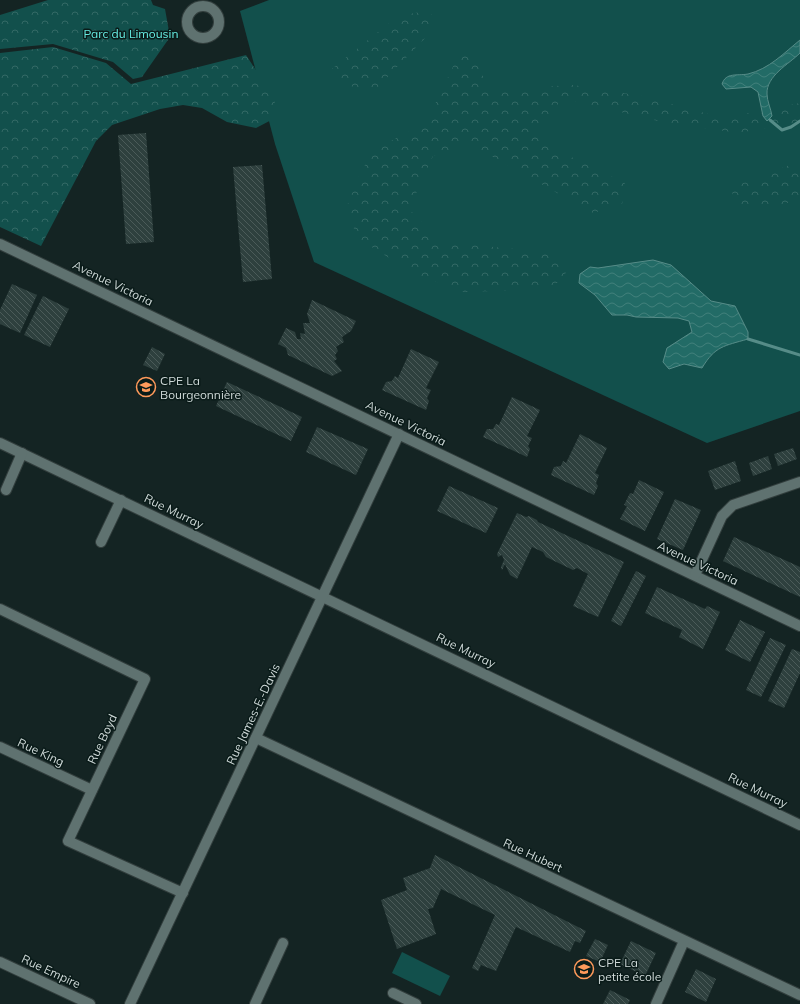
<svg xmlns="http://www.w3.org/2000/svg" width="800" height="1004" viewBox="0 0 800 1004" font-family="Mulish,sans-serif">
<defs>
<pattern id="forest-crowns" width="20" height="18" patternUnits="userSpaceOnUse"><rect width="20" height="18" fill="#12504c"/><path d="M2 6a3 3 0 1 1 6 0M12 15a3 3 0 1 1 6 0" fill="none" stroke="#336965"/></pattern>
<pattern id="water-waves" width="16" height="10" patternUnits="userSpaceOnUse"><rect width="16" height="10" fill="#226b66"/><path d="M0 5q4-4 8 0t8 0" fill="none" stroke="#41807b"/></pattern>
<pattern id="building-back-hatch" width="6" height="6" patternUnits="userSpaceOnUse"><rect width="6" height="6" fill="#2e403e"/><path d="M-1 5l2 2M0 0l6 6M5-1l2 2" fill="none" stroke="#4b5b59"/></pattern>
</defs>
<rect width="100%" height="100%" fill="#142423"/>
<g fill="#12504c">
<polygon points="269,0 800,0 800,411 707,443 314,262 275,144 240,11"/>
<polygon points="402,952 450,976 440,996 392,973"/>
</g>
<g fill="url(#forest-crowns)">
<polygon points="48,0 151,0 153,5 165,9 170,37 142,77 133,79 113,62 53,44 0,49 0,15"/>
<polygon points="432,10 430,33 373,92 339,83 328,72 398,16"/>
<polygon points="53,47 106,63 131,84 246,55 273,96 279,116 256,128 227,122 202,108 183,105 160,109 112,125 96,141 41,246 0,227 0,53"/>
<polygon points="460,52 473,54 489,90 573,85 642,96 723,118 800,103 800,122 738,133 662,122 562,98 539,134 567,155 625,183 622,205 593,213 468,143 433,156 409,209 441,242 547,252 571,267 552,289 464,292 413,273 362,241 344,213 362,169 379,147 426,123"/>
<polygon points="800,161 800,199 781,205 737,204 730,188"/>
</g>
<g fill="url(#water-waves)" stroke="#568c88">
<path d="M800 40V53C789 64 766 76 767 94 767 101 771 109 772 116L767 121 763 116 758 92 751 87 726 89 722 84C726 72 737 76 748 74 769 69 784 53 800 40Z"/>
<path d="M653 260 671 265 711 301 735 306 748 332V339C724 346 715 346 702 368L684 364 669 369 663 362 667 348 692 332 689 321 678 318 636 317 627 315H612L595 295 579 283 580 274 590 267 598 268Z"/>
</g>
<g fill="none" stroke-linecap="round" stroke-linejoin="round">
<g stroke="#568c88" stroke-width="3">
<polyline points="770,120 782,130 791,127 800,121"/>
<polyline points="748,339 800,355"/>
</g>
</g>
<g fill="url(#building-back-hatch)">
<polygon points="146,133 154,242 126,244 118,135"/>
<polygon points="262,165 272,279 243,282 233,167"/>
<polygon points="12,284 37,295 20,333 0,324 0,310"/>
<polygon points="43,296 69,309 50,347 24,335"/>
<polygon points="312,300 356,321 351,331 342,337 344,342 336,347 338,351 335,355 337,359 334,361 342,371 332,376 288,355 286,348 278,344 286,328 295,332 297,339 301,339 300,333 305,334 303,323 310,323 307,314"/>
<polygon points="152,347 165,354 157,371 143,365"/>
<polygon points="411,349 439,362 426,388 431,390 427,398 429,401 426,410 382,390 386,382 392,381 395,376 398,378"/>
<polygon points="227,382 302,417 291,441 216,406"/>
<polygon points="512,397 540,410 527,436 532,438 528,446 530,449 527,457 483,437 487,429 493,429 496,424 499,425"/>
<polygon points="317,427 368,449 356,475 306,452"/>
<polygon points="580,434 607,448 595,473 599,475 596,483 598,486 594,495 551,475 554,467 561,466 563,461 566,463"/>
<polygon points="793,448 797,459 778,466 774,454"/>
<polygon points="768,456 772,469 753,476 749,463"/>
<polygon points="735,461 741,481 715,490 708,471"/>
<polygon points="639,480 664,492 645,531 620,519 627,506 624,505 630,493 633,494"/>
<polygon points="449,486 498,508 486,533 437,511"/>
<polygon points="675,499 701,510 683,550 657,539"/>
<polygon points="517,513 526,517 529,516 537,520 538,522 624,562 598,617 573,606 588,574 577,568 573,570 546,557 543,552 532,547 517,579 510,575 505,564 502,570 501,567 504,560 502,555 498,557 497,554"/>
<polygon points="734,537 800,567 800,597 723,561"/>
<polygon points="636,571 646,576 621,626 611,621"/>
<polygon points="657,587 705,609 707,606 720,612 703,649 679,637 682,630 645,613"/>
<polygon points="740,620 765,632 750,662 725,650"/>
<polygon points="770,638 786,645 761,697 746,690"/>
<polygon points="792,649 800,652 800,673 784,708 768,701"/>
<polygon points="435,855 586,931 580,943 575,941 570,952 516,927 496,971 481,965 478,971 472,968 495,915 441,889 433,908 428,909 436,934 397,949 381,900 407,890 403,878 430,868"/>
<polygon points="595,939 608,945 600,962 586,956"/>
<polygon points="631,941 656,953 645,976 620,964"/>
<polygon points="696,969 716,979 706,1002 685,992"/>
<polygon points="610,990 630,1000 628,1004 603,1004"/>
</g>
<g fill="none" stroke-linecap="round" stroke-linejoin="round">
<g stroke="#323e3d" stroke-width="12">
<g id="minor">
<circle cx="203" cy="22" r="16"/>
<polyline points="0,244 800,626"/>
<polyline points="0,443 800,825"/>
<polyline points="6,490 22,453"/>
<polyline points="101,542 121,500"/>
<polyline points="695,575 722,516 733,505 800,482"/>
<polyline points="0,609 145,679 68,841 183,893"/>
<polyline points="256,738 800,995"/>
<polyline points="0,747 92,790"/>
<polyline points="0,962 90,1004"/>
<polyline points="393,993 416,1004"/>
<polyline points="130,1004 399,434"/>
<polyline points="255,1004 283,943"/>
<polyline points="656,1004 684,941"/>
</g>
</g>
<use href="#minor" stroke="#5f7270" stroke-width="10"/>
</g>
<defs>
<g id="school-ring" transform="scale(1)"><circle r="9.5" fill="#0a1b19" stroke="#ff9a5b" stroke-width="1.5"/><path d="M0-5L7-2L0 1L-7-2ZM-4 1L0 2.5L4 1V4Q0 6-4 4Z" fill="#ff9a5b"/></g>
</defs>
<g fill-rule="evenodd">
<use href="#school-ring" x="146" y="387"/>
<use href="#school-ring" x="584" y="969"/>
</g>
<g text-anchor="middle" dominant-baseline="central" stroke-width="3" stroke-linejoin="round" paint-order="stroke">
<g font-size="12" fill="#65ece2" stroke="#0a1b19">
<text x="131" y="33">Parc du Limousin</text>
</g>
<g font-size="12" fill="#cfd9d8" stroke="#0a1b19">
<text transform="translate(113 283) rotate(26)">Avenue Victoria</text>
<text transform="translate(406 423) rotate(26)">Avenue Victoria</text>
<text transform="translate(174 511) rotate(26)">Rue Murray</text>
<text transform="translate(698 563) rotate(25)">Avenue Victoria</text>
<text transform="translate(466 650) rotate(26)">Rue Murray</text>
<text transform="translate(253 714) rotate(-65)">Rue James-E.-Davis</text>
<text transform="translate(102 739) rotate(-65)">Rue Boyd</text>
<text transform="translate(41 752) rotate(25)">Rue King</text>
<text transform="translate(758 790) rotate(26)">Rue Murray</text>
<text transform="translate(533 855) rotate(25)">Rue Hubert</text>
<text transform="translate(51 971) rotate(25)">Rue Empire</text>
</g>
<g font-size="12" fill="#cfd9d8" stroke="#0a1b19" text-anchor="start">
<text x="160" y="380">CPE La<tspan x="160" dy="14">Bourgeonnière</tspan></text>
<text x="598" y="962">CPE La<tspan x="598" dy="14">petite école</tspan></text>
</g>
</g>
</svg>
